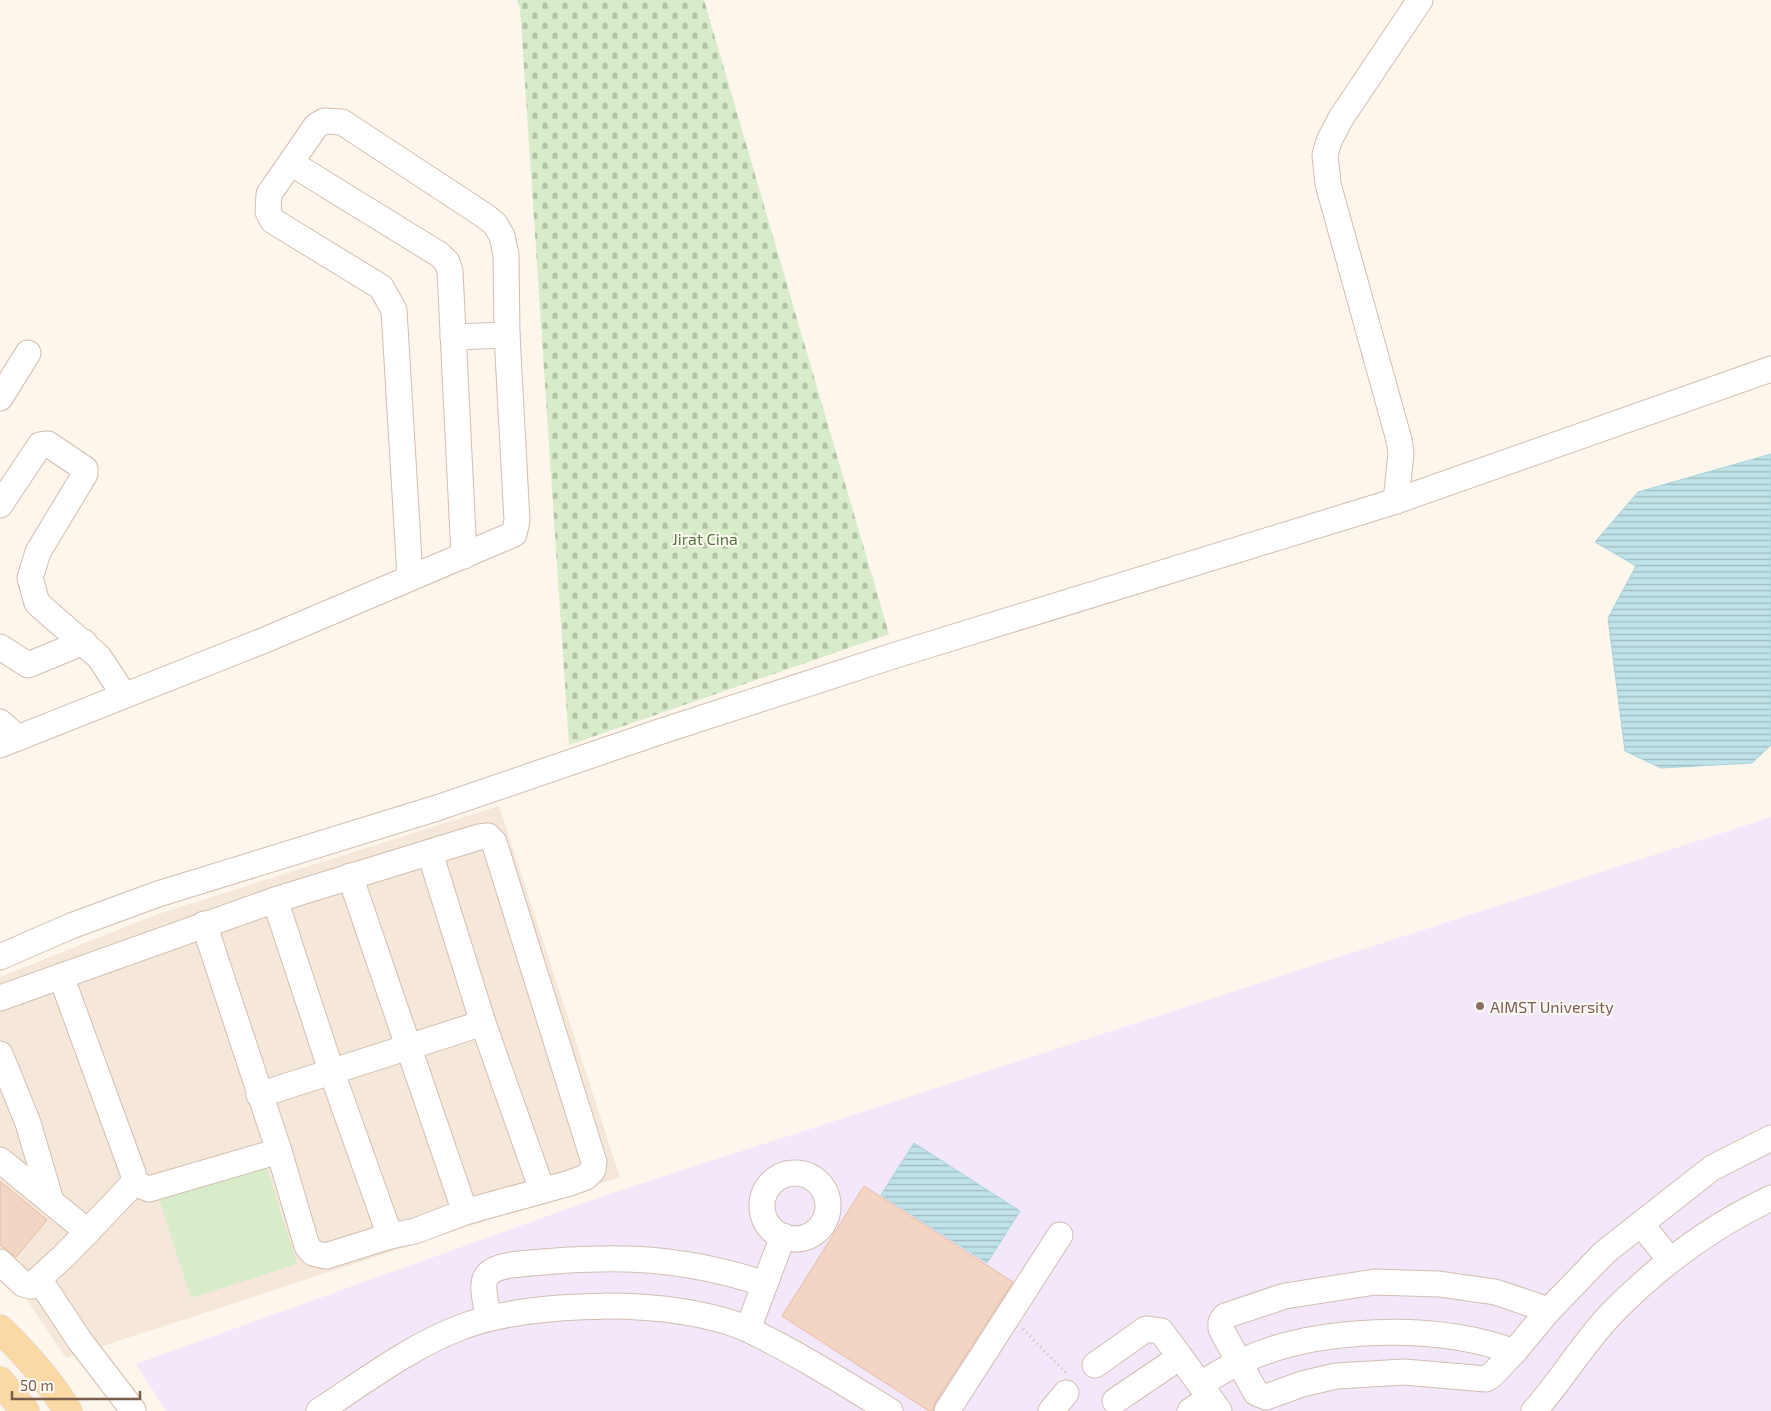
<svg xmlns="http://www.w3.org/2000/svg" width="1771" height="1411" viewBox="0 0 1771 1411" font-family="'Exo 2',sans-serif">
<defs>
<pattern id="cemetery-stones" width="16" height="16" patternUnits="userSpaceOnUse" patternTransform="scale(1.25)"><rect width="16" height="16" fill="#d8ecc9"/><path d="M2 7V4a2 2 0 0 1 4 0v3zM10 15v-3a2 2 0 0 1 4 0v3z" fill="#b4c2a5"/></pattern>
<pattern id="water-rules" width="6" height="5" patternUnits="userSpaceOnUse" patternTransform="scale(1.25)"><rect width="6" height="5" fill="#bfe3e8"/><path d="M0 2.5h6" fill="none" stroke="#a0bbbe"/></pattern>
</defs>
<rect width="100%" height="100%" fill="#fdf6ec"/>
<polygon fill="#f5e8da" points="499,806 620,1177 66,1358 28,1301 0,1278 0,977 158,914"/>
<polygon fill="#f3e8fa" points="1771,817 1771,1411 166,1411 136,1364 606,1195"/>
<polygon fill="url(#cemetery-stones)" points="517,0 704,0 889,634 569,745 520,8"/>
<polygon fill="#d8ecc9" points="266,1165 297,1264 191,1298 159,1199"/>
<g fill="url(#water-rules)" stroke="#a5d3da">
<polygon points="1771,454 1771,745 1752,763 1661,768 1625,751 1608,618 1636,566 1595,542 1638,492"/>
<polygon points="914,1143 1020,1211 987,1263 881,1195"/>
</g>
<g fill="#f3d5c3" stroke="#e6bba3">
<polygon points="0,1181 47,1220 16,1257 0,1245"/>
<polygon points="864,1186 1013,1282 935,1403 933,1411 929,1411 782,1316"/>
</g>
<g fill="none" stroke-linecap="round" stroke-linejoin="round">
<g stroke="#d1beb0" stroke-width="27">
<g id="minor">
<polyline points="291,163 440,255 447,262 450,271 464,556"/>
<polyline points="453,337 507,335"/>
<polyline points="0,398 28,353"/>
<polyline points="1396,501 1401,453 1399,440 1328,184 1325,155 1329,141 1341,118 1420,0"/>
<polyline points="0,505 40,445 48,444 85,469 85,474 38,552 30,578 37,603 99,657 124,695"/>
<polyline points="0,647 28,665 84,642"/>
<polyline points="0,722 18,738"/>
<polyline points="0,745 265,640 514,534 517,521 507,335 506,255 502,236 495,224 485,216 342,122 324,121 316,126 269,194 268,212 273,221 381,287 394,310 410,577"/>
<polyline points="430,853 483,1023 542,1190"/>
<polyline points="350,876 465,1212"/>
<polyline points="204,924 279,1151 307,1246 313,1253 326,1256 390,1236 331,1070 275,900"/>
<polyline points="0,957 71,926 158,894 437,808 659,732 896,655 1396,501 1771,369"/>
<polyline points="0,998 275,900 479,837 488,836 494,842 594,1162 593,1170 586,1177 570,1183 465,1212 415,1231 390,1236"/>
<polyline points="0,1054 28,1123 51,1201"/>
<polyline points="259,1095 483,1023"/>
<polyline points="0,1160 88,1232"/>
<circle cx="795" cy="1206" r="33"/>
<polyline points="134,1183 149,1189 279,1151"/>
<polyline points="1641,1224 1670,1260"/>
<polyline points="0,1262 23,1284 31,1286 65,1255 134,1183 133,1173 61,976"/>
<polyline points="39,1279 80,1341 133,1410"/>
<path d="M488 1317C484 1287 474 1271 511 1265 604 1255 675 1254 765 1284"/>
<polyline points="748,1329 783,1236"/>
<polyline points="1514,1352 1492,1375 1486,1379 1404,1372 1336,1376 1302,1384 1266,1397 1256,1393 1221,1329 1221,1322 1225,1316 1285,1296 1375,1282 1439,1284 1495,1292 1549,1310 1605,1252 1712,1168 1771,1138"/>
<polyline points="1095,1365 1146,1329 1161,1331 1200,1384"/>
<polyline points="1115,1401 1180,1357"/>
<path d="M319 1411C364 1382 408 1348 459 1328 529 1300 679 1297 749 1330 797 1353 844 1383 890 1411"/>
<polyline points="947,1411 1060,1235"/>
<polyline points="1051,1411 1066,1393"/>
<polyline points="1190,1411 1209,1398"/>
<path d="M1219 1411 1200 1384C1213 1377 1226 1368 1240 1362 1316 1326 1436 1323 1514 1352L1549 1310"/>
<path d="M1534 1411C1562 1380 1583 1343 1612 1313 1658 1266 1712 1226 1771 1198"/>
</g>
</g>
<g stroke="#dad1cd" stroke-width="29">
<g id="major">
<path d="M0 1329C26 1354 49 1380 68 1411"/>
<polyline points="0,1381 25,1411"/>
</g>
</g>
<polyline stroke="#d9b8a5" stroke-width="3" stroke-dasharray="1 4" stroke-linecap="butt" points="1023,1329 1066,1373"/>
<use href="#minor" stroke="#fff" stroke-width="25"/>
<use href="#major" stroke="#fbd9a5" stroke-width="28"/>
</g>
<circle fill="#8d6e63" stroke="#fffaf3" stroke-width="2" cx="1480" cy="1006" r="5"/>
<g text-anchor="middle" dominant-baseline="central" stroke-width="4" stroke-linejoin="round" paint-order="stroke">
<g font-size="16" fill="#537a41" stroke="#fffaf3">
<text x="705" y="538">Jirat Cina</text>
</g>
<g font-size="16" fill="#785e54" stroke="#fffaf3" text-anchor="start">
<text x="1490" y="1006">AIMST University</text>
</g>
</g>
<path d="M12 1391v8h128v-8" fill="none" stroke="#7a5c4d" stroke-width="2.5"/>
<text x="20" y="1391" font-size="15" fill="#7a5c4d" stroke="#fffaf3" stroke-width="4" paint-order="stroke">50 m</text>
</svg>
